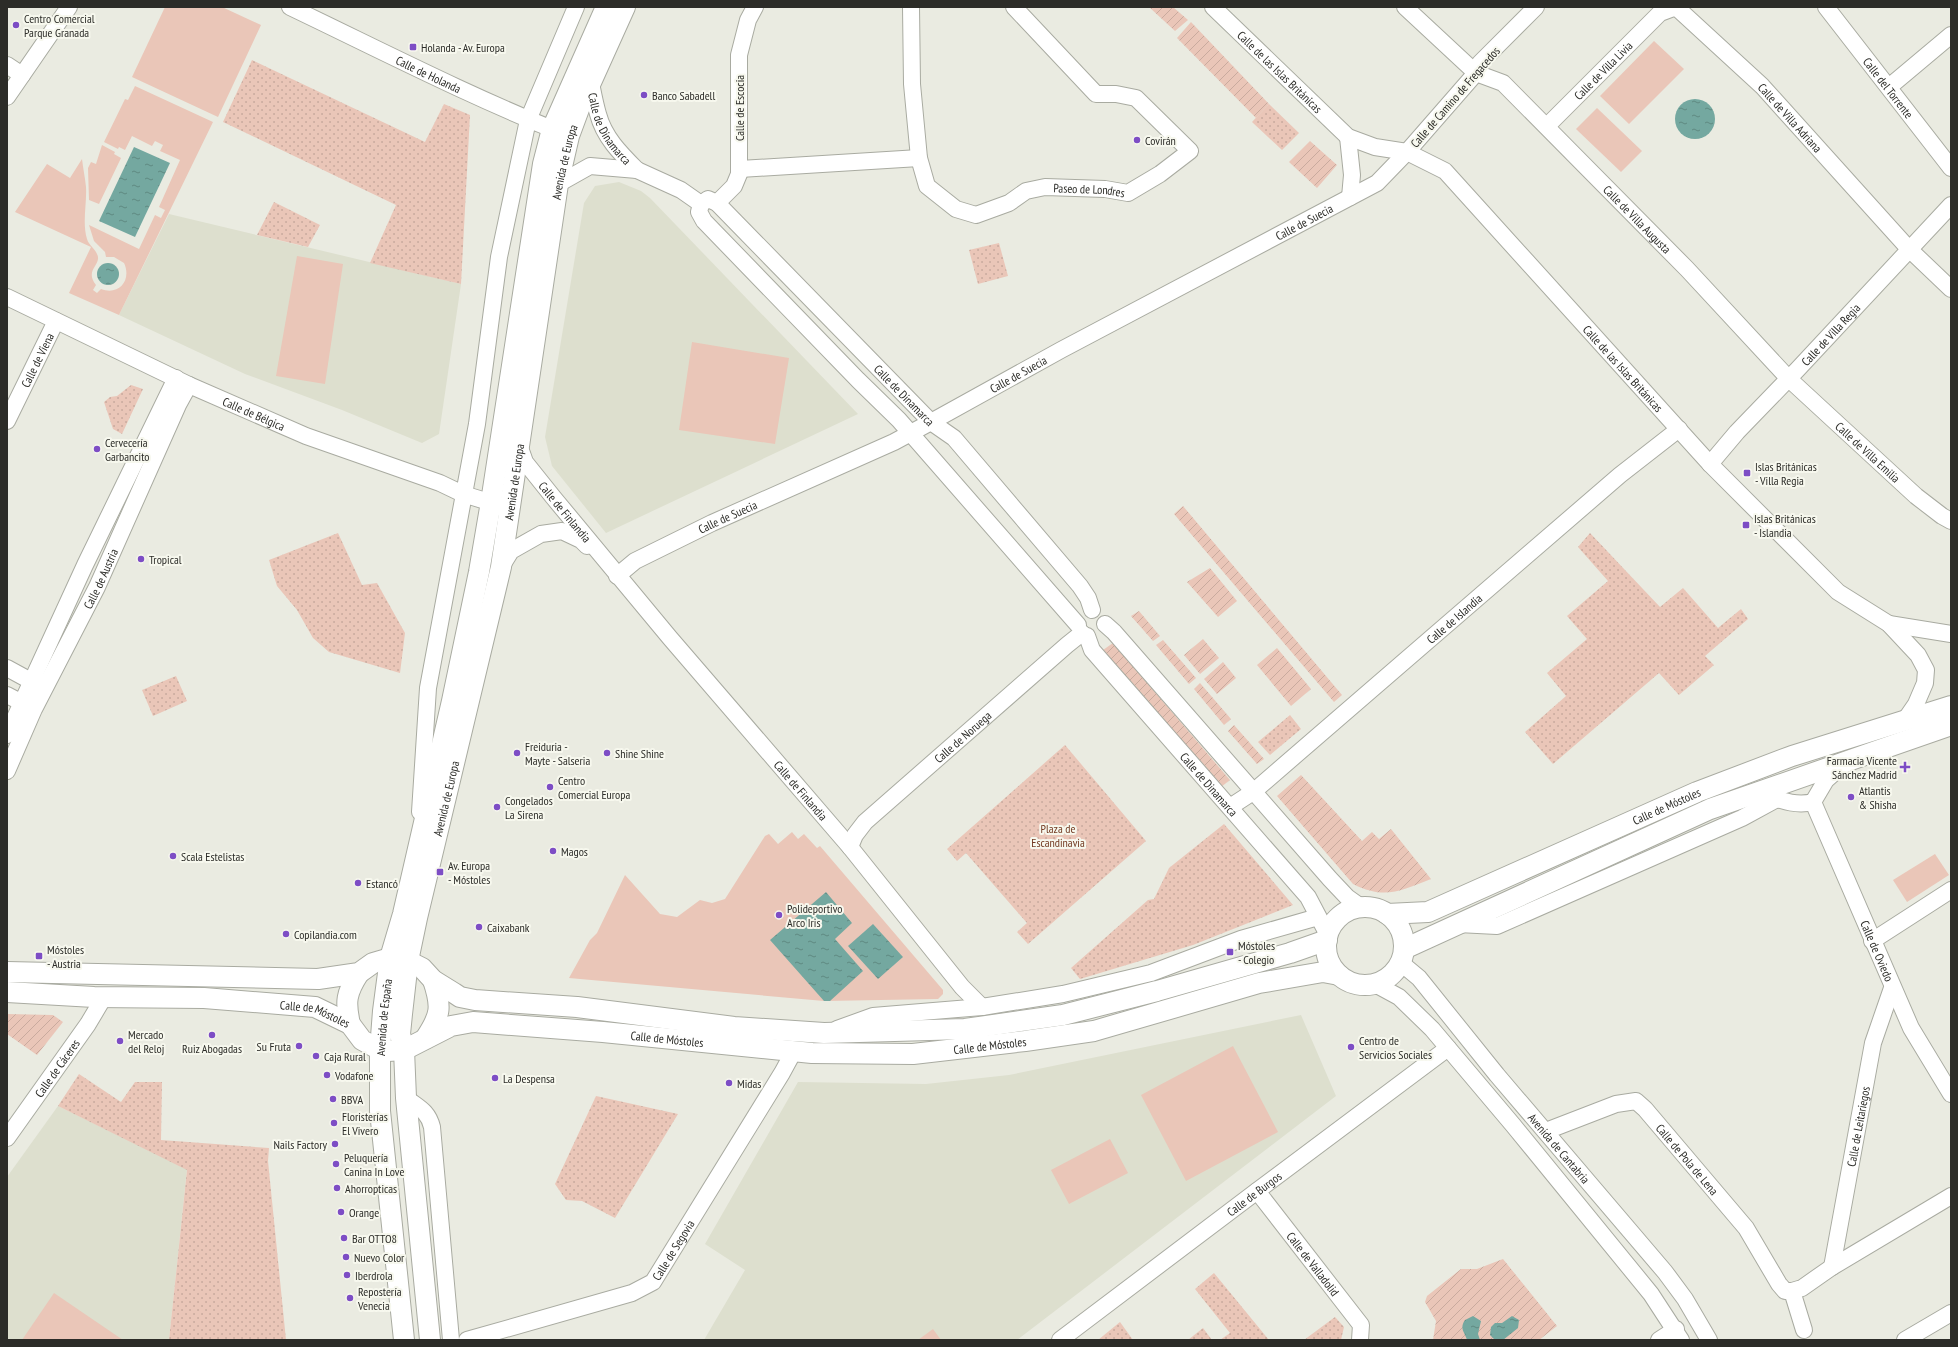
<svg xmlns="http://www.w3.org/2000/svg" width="1958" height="1347" viewBox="0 0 1958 1347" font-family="'PT Sans Narrow',sans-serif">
<defs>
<pattern id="park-dots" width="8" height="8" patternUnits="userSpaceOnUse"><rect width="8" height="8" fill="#eac6b8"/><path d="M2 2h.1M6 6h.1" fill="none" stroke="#c9aa9e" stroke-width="1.8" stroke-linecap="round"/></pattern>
<pattern id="garden-furrows" width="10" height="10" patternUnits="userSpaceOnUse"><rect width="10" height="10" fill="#eac6b8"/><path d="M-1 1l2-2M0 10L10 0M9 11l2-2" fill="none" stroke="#c9aa9e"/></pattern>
<pattern id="water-ripples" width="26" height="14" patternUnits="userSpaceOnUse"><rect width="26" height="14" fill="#74a8a0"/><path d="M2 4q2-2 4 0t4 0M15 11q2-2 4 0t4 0" fill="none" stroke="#5f8982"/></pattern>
</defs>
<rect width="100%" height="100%" fill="#eaebe1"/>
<g fill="#dddfce">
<polygon points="619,182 641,191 650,198 858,414 606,533 552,466 545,437 584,203 595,186"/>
<polygon points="169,214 461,284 439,434 422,443 342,410 245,374 119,315"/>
<polygon points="1301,1015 1336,1096 1017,1340 704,1340 745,1270 705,1244 798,1082 926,1084 1009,1075"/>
<polygon points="58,1106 187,1169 169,1340 7,1340 7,1177"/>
</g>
<g fill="#eac6b8">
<polygon points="165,7 222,7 261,25 218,117 132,77"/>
<polygon points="1654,41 1684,69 1629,124 1600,96"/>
<path d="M135 86 213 122 119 315 69 293 91 247 15 212 47 164 70 178 82 159C83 168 85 177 86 187 87 203 82 223 87 239 89 246 97 250 98 257 99 266 85 271 96 285L93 290 97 293 101 289C119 296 132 280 124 263L114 257H106L105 252 94 241 89 225 139 249 155 215 161 218 165 210 159 207 180 160 160 151 163 145 155 141 152 146 132 136 125 150 119 147 118 149 104 142 125 99 128 100Z"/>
<polygon points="1597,108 1642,151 1621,172 1576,129"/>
<polygon points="102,145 115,152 114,154 121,158 99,204 89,200 88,168 91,162 96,164"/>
<polygon points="297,256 343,264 325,384 276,376"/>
<polygon points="692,342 789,358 775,444 679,430"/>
<polygon points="792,832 798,839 804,834 817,848 820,846 943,990 943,994 938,999 824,1001 569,978 590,940 597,933 625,875 660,914 677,917 700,900 712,903 725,899 765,836 769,834 778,844"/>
<polygon points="1935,854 1949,875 1907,902 1893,880"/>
<polygon points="1233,1046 1278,1132 1186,1181 1141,1095"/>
<polygon points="1110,1139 1128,1173 1069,1204 1051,1170"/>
<polygon points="54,1293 123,1340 22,1340"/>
<polygon points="933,1329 941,1340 918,1340"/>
</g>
<g fill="url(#park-dots)">
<polygon points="252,60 425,142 444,104 470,115 461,284 370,263 396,205 223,122"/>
<polygon points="1269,104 1299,133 1282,150 1252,122"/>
<polygon points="274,202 320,225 308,247 257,235"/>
<polygon points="999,243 1008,276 978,284 969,250"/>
<polygon points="131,385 143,389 122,434 113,429 104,402 110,397 117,396"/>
<polygon points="338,533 362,585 377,583 405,633 400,673 329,652 313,638 297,610 277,586 269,560"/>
<polygon points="1590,533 1660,607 1683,588 1718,628 1741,609 1748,619 1705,656 1714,665 1679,695 1659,673 1553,764 1525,732 1566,696 1547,673 1587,639 1567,616 1608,581 1578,547"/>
<polygon points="176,676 187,701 153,716 142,690"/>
<polygon points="1290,715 1301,729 1270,755 1258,742"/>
<polygon points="1065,745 1146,841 1028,944 1017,932 1027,923 966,853 957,861 947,849"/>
<polygon points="1224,824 1293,905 1193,945 1080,979 1071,968 1148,900 1154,899 1169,868"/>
<polygon points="79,1074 121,1102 135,1082 162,1082 161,1140 269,1148 268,1161 286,1340 169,1340 187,1170 58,1106"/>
<polygon points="596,1096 678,1114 615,1218 582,1201 566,1200 555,1184"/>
<polygon points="1214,1273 1269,1340 1220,1340 1230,1333 1195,1289"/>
<polygon points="1335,1317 1344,1327 1341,1340 1304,1340"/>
<polygon points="1120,1322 1133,1340 1098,1340"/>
<polygon points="1203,1328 1212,1340 1188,1340"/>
</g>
<g fill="url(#garden-furrows)">
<polygon points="1149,7 1173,7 1188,20 1175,31"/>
<polygon points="1191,22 1269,104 1256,118 1177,38"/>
<polygon points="1310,141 1337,165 1317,188 1289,162"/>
<polygon points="1183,506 1342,695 1334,702 1174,514"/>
<polygon points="1210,568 1237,601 1218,617 1187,582"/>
<polygon points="1139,611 1160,636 1153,641 1131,616"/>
<polygon points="1203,639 1219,658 1200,674 1184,655"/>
<polygon points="1163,640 1196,678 1189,684 1156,645"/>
<polygon points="1113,643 1230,780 1221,787 1103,650"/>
<polygon points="1277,648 1311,689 1291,706 1257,665"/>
<polygon points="1223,662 1236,678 1217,694 1204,679"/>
<polygon points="1200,683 1231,719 1224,725 1194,689"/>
<polygon points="1234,725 1264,759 1257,764 1228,731"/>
<path d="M1301 775 1362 841 1372 832 1379 839 1391 829 1431 879C1400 891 1385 900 1353 884L1277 796Z"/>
<polygon points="7,1014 53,1015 63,1022 37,1055 7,1034"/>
<polygon points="1503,1259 1557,1326 1539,1340 1433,1340 1436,1321 1425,1302 1427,1296 1461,1269 1477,1269"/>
</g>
<g fill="url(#water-ripples)">
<circle cx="1695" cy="119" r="20"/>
<polygon points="134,147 170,163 135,237 99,221"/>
<circle cx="108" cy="274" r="11"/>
<polygon points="826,892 852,923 835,939 863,971 830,1001 824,1001 770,940"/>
<polygon points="873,924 903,957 878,979 848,946"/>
<path d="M1473 1316 1481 1321 1478 1334 1480 1340H1467C1465 1332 1459 1329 1465 1320Z"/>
<polygon points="1512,1316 1519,1320 1518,1328 1503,1340 1495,1340 1490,1335 1491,1327 1495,1323 1502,1323"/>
</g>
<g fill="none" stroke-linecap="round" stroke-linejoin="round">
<g stroke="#a9aba1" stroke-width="18">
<g id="minor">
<path id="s1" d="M290 7C380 50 469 96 562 133"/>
<path id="s2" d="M911 7 912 84 919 158 927 186 956 209 976 215 1009 203 1026 191 1045 187 1105 189 1128 193 1160 174 1190 151 1136 98 1116 94H1096L1014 7"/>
<path id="s3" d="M1213 7 1348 137 1375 147 1407 152 1445 171 1710 464 1838 592 1889 624 1918 655 1926 670 1925 683 1916 704 1905 720"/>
<path id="s4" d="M1405 7 1476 73 1503 83 1687 269 1789 379 1916 496 1942 516 1951 521"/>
<path id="s5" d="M1826 7 1951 168"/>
<polyline points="7,65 22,75"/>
<path id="s6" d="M591 83C593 93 595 104 598 114 604 137 620 153 637 170"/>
<polyline points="1889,87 1951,35"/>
<polyline points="7,97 69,7"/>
<path id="s7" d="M1547 126 1660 13 1676 7 1762 86 1909 249 1951 289"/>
<polyline points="1348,137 1352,175 1350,197"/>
<polyline points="740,169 919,158"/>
<polyline points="558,184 590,166 637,170 681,190 701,204"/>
<polyline points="717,203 734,186 739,174 739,55 748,20 755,7"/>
<path id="s8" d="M7 297 189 385 306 436 440 483 463 494 502 506"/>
<path id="s9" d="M7 421 56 321"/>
<path id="s10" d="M519 445 525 462 553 497 670 638 850 847 962 987 982 1007"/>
<path id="s11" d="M1710 464 1737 432 1797 370 1951 205"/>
<polyline points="501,567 511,551 541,534 562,531 581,540 587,546"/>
<path id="s12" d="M617 576 635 561 712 523 894 442 931 422 1061 350 1377 183 1407 152 1476 73 1480 63 1536 7"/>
<polyline points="1105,624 1114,632 1330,879 1347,897 1361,907"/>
<polyline points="1889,624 1951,634"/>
<path id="s13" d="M1078 625 899 420 858 380 704 221 699 212 701 204 708 199 717 203 931 422 954 438 1080 586 1088 598 1092 610"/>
<path id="s14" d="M1087 636 1092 650 1308 897 1328 935"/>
<polyline points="7,668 40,686"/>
<polyline points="7,695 30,707"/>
<polyline points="7,735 85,565 176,378"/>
<path id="s15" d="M7 771 34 709 97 587 178 405 189 385"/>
<path d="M1768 796C1783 801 1797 806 1813 802L1826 780 1843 765"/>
<path id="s16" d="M1813 802 1911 1028 1951 1094"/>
<path id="s17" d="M1230 807 1253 792 1620 475 1679 429"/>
<polyline points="420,812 428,688 477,424 499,257 528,120 576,7"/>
<path id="s18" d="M850 847 855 835 865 822 1067 645 1082 633"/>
<polyline points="1458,924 1497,926 1742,818 1777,799"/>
<polyline points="1872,941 1951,890"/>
<path id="s19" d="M1401 963 1419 978 1497 1075 1665 1272 1685 1299 1709 1340"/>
<polyline points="1375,984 1399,997 1432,1029 1513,1125 1651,1294 1681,1340"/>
<polyline points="837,1029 873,1016 982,1007 1063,994 1151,973 1241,939 1318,917"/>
<path d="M406 1098C419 1108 428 1111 432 1127L451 1340"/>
<path id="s20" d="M1546 1131 1616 1104 1636 1101 1645 1109 1746 1228 1779 1284 1785 1291H1792L1802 1288 1832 1267 1951 1196"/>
<path id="s21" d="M7 1138 88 1024 104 997"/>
<path id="s22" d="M1257 1191 1361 1325 1360 1340"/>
<path id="s23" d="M1832 1267 1873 1043 1892 988"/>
<polyline points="1792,1291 1804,1330"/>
<path id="s24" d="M467 1340 632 1293 653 1282 782 1073 794 1051"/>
<path id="s25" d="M1060 1340 1257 1191 1448 1048"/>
<polyline points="1659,1340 1676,1329"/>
<polyline points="1905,1340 1951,1313"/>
</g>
</g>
<g stroke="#a9aba1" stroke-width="22">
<g id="major">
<circle cx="1365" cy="946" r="39"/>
<path id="s26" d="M1387 914 1428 912 1697 792 1792 756 1951 706"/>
<polyline points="1404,949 1710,809 1951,725"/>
<polyline points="7,972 318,979 359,973 373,963 390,958 408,961 422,968 433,980 454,993 460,997 475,1000 577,1007 734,1027 824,1033 965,1029 1063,1015 1157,991 1290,953 1327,940"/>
<path id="s27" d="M7 992 94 997 204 998 315 1007 350 1024 362 1040 380 1050 388 1051 404 1050 451 1026 473 1022 603 1032 812 1053 913 1054 1025 1041 1094 1031 1259 983 1323 972 1339 975"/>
<path d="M350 1024C345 1002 346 993 359 973"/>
<path d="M425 1039C441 1015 442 1007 433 980"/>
<path id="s28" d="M404 1340 380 1111V1050L383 1011 390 958 403 914 452 701 479 572 491 502 543 164 552 129 606 7"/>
<path id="s29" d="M430 1340 406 1098 404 1050 400 1034 402 1014 408 961 417 918 501 567 558 184 569 136 579 109 625 7"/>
</g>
</g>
<use href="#minor" stroke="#fff" stroke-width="16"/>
<use href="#major" stroke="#fff" stroke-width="20"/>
</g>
<g fill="#7d4dc5" stroke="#f7f8ee" stroke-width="1.5">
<circle cx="16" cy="25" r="4"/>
<rect x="409" y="43" width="8" height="8" rx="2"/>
<circle cx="644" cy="95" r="4"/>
<circle cx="1137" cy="140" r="4"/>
<circle cx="97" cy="449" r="4"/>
<rect x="1743" y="469" width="8" height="8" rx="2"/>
<rect x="1742" y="521" width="8" height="8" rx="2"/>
<circle cx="141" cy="559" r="4"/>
<circle cx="517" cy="753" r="4"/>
<circle cx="607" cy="753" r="4"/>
<path d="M1903 761h4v4h4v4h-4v4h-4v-4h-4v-4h4z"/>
<circle cx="550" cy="787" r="4"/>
<circle cx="1851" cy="797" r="4"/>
<circle cx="497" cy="807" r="4"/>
<circle cx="553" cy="851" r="4"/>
<circle cx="173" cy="856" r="4"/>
<rect x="436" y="868" width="8" height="8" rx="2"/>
<circle cx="358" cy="883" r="4"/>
<circle cx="779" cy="915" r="4"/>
<circle cx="479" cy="927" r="4"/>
<circle cx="286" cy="934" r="4"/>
<rect x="1226" y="948" width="8" height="8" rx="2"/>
<rect x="35" y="952" width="8" height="8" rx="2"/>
<circle cx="212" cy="1035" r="4"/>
<circle cx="120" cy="1041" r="4"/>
<circle cx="299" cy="1046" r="4"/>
<circle cx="1351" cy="1047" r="4"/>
<circle cx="316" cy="1056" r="4"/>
<circle cx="327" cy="1075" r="4"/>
<circle cx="495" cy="1078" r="4"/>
<circle cx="729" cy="1083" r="4"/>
<circle cx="333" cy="1099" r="4"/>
<circle cx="334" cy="1123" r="4"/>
<circle cx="335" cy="1144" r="4"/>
<circle cx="336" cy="1164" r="4"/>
<circle cx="337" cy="1188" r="4"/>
<circle cx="341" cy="1212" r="4"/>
<circle cx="344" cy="1238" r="4"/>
<circle cx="346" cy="1257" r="4"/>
<circle cx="347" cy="1275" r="4"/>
<circle cx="350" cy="1298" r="4"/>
</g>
<g text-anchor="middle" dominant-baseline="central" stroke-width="4" stroke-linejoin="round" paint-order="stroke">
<g font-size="12" fill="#2c2c28" stroke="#f7f8ee" text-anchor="start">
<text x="24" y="18">Centro Comercial<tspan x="24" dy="14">Parque Granada</tspan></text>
<text x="421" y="47">Holanda - Av. Europa</text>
<text x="652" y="95">Banco Sabadell</text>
<text x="1145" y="140">Covirán</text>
<text x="105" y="442">Cervecería<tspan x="105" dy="14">Garbancito</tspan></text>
<text x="1755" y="466">Islas Británicas<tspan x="1755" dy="14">- Villa Regia</tspan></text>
<text x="1754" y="518">Islas Británicas<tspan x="1754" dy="14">- Islandia</tspan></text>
<text x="149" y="559">Tropical</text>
<text x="525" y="746">Freiduria -<tspan x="525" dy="14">Mayte - Salseria</tspan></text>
<text x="615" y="753">Shine Shine</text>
<text x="1897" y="760" text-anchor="end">Farmacia Vicente<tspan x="1897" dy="14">Sánchez Madrid</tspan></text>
<text x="558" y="780">Centro<tspan x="558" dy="14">Comercial Europa</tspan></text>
<text x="1859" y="790">Atlantis<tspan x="1859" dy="14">&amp; Shisha</tspan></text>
<text x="505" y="800">Congelados<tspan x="505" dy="14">La Sirena</tspan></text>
<text x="561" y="851">Magos</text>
<text x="181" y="856">Scala Estelistas</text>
<text x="448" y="865">Av. Europa<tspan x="448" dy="14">- Móstoles</tspan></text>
<text x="366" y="883">Estancó</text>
<text x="787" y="908">Polideportivo<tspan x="787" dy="14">Arco Iris</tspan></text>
<text x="487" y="927">Caixabank</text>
<text x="294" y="934">Copilandia.com</text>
<text x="1238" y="945">Móstoles<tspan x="1238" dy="14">- Colegio</tspan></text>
<text x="47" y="949">Móstoles<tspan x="47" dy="14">- Austria</tspan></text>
<text x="128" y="1034">Mercado<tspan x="128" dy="14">del Reloj</tspan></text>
<text x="1359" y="1040">Centro de<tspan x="1359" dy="14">Servicios Sociales</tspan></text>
<text x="291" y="1046" text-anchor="end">Su Fruta</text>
<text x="212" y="1048" text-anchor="middle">Ruiz Abogadas</text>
<text x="324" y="1056">Caja Rural</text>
<text x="335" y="1075">Vodafone</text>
<text x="503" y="1078">La Despensa</text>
<text x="737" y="1083">Midas</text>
<text x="341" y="1099">BBVA</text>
<text x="342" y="1116">Floristerías<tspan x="342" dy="14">El Vivero</tspan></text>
<text x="327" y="1144" text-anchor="end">Nails Factory</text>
<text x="344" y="1157">Peluquería<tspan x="344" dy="14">Canina In Love</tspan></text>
<text x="345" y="1188">Ahorropticas</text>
<text x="349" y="1212">Orange</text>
<text x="352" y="1238">Bar OTTO8</text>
<text x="354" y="1257">Nuevo Color</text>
<text x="355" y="1275">Iberdrola</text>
<text x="358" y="1291">Repostería<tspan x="358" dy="14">Venecia</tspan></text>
</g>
<g font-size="12" fill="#2c2c28" stroke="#f7f8ee">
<text stroke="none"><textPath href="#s7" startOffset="79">Calle de Villa Livia</textPath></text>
<text stroke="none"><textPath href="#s3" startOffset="93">Calle de las Islas Británicas</textPath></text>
<text stroke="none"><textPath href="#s1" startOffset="154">Calle de Holanda</textPath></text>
<text stroke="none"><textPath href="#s5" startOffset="102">Calle del Torrente</textPath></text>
<text transform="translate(1455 97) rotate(-49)">Calle de Camino de Fregacedos</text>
<text transform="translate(739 108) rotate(-90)">Calle de Escocia</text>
<text stroke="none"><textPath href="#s7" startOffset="336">Calle de Villa Adriana</textPath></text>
<text stroke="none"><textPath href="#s6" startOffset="50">Calle de Dinamarca</textPath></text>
<text stroke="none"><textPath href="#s29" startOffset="1196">Avenida de Europa</textPath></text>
<text stroke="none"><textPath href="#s2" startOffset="358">Paseo de Londres</textPath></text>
<text stroke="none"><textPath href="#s4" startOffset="317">Calle de Villa Augusta</textPath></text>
<text stroke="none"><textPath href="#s12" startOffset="774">Calle de Suecia</textPath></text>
<text stroke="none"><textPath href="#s11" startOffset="177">Calle de Villa Regia</textPath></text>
<text stroke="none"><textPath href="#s9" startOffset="68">Calle de Viena</textPath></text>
<text stroke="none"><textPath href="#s3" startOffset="557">Calle de las Islas Británicas</textPath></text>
<text stroke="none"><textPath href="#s12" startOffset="450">Calle de Suecia</textPath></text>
<text stroke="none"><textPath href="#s13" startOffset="856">Calle de Dinamarca</textPath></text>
<text stroke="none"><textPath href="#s8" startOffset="273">Calle de Bélgica</textPath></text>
<text stroke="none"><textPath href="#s4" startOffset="645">Calle de Villa Emilia</textPath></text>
<text stroke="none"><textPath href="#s29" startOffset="872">Avenida de Europa</textPath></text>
<text stroke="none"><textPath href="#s10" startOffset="82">Calle de Finlandia</textPath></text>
<text stroke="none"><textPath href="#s12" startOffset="126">Calle de Suecia</textPath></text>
<text stroke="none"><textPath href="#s15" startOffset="214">Calle de Austria</textPath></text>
<text stroke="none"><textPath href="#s17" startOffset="293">Calle de Islandia</textPath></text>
<text stroke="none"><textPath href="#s18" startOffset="159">Calle de Noruega</textPath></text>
<text stroke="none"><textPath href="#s14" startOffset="193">Calle de Dinamarca</textPath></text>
<text stroke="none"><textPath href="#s10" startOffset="447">Calle de Finlandia</textPath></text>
<text stroke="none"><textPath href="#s29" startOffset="548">Avenida de Europa</textPath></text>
<text stroke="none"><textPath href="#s26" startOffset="302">Calle de Móstoles</textPath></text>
<text stroke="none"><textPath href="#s16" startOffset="162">Calle de Oviedo</textPath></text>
<text stroke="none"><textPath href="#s27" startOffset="310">Calle de Móstoles</textPath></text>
<text stroke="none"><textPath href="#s28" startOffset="324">Avenida de España</textPath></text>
<text stroke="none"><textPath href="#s27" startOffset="682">Calle de Móstoles</textPath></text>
<text stroke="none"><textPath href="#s27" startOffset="1006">Calle de Móstoles</textPath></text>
<text stroke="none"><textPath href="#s21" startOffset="86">Calle de Cáceres</textPath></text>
<text stroke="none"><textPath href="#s23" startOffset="143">Calle de Leitariegos</textPath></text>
<text stroke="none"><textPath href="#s19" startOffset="244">Avenida de Cantabria</textPath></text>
<text stroke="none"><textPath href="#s20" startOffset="173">Calle de Pola de Lena</textPath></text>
<text stroke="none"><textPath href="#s25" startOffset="243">Calle de Burgos</textPath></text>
<text stroke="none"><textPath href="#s24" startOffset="233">Calle de Segovia</textPath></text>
<text stroke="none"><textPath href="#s22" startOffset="92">Calle de Valladolid</textPath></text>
</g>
<g font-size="12" fill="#723a21" stroke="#f7f8ee">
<text x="1058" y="828">Plaza de<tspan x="1058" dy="14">Escandinavia</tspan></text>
</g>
</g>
<rect width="1958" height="1347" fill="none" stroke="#2c2c28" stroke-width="16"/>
</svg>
